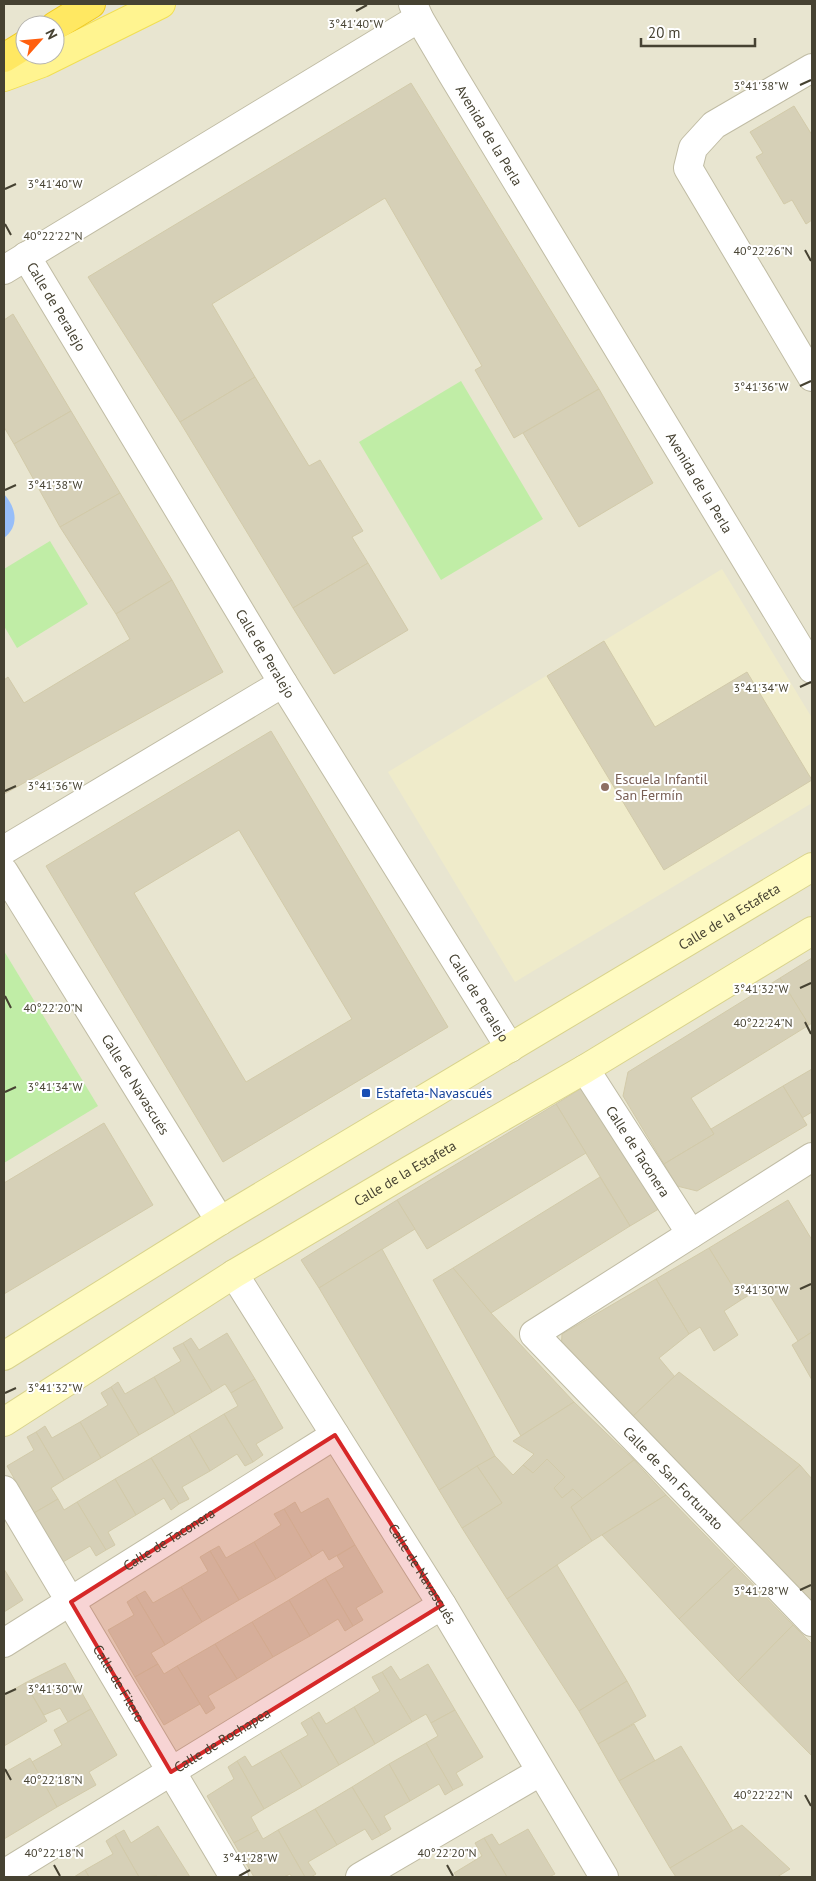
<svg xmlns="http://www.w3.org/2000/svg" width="816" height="1881" viewBox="0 0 816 1881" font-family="'PT Sans',sans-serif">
<rect width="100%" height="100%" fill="#f4f2e2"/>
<path fill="#e8e5d0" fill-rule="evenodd" d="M4 4H812V1877H4ZM25 25H55V55H25Z"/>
<polygon fill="#efebca" points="722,569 812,718 812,803 515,982 388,772"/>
<g fill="#c0eda6">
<polygon points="461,381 543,519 441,580 359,442"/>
<polygon points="50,541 88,604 17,648 4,626 4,569"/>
<polygon points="4,951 98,1106 4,1163"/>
</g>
<path fill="#97bef9" d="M4 494C16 507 20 526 4 538Z"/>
<g fill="#d6d0b7" stroke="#d2caa9" fill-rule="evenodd">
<polygon points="411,83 599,389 514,438 475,370 482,366 385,198 212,304 255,377 180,422 88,277"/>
<polygon points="794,106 812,135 812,220 806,224 792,200 784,204 756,157 763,153 750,132"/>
<polygon points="13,314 71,411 14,444 4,427 4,320"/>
<polygon points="255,377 309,466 320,460 363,531 352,537 368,563 293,608 180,422"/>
<polygon points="599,389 653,483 579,527 523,433"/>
<polygon points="71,411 120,493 60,527 14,444"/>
<polygon points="120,493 172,580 116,614 60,527"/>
<polygon points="368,563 408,630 334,674 293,608"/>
<polygon points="172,580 223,672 4,794 4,680 8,677 24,703 130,639 116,614"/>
<polygon points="604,641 655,727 747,672 812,780 664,870 547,676"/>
<path d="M271 731 448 1027 223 1162 46 866ZM239 830 352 1019 246 1082 134 893Z"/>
<polygon points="812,958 812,1023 809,1025 780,978"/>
<polygon points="780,978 809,1025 691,1098 714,1134 664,1164 623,1096 628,1072"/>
<polygon points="812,1069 812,1112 802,1118 783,1086"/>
<polygon points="588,1084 662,1207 630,1226 556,1104"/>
<polygon points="783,1086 807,1125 697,1191 677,1186 664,1164 714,1134 711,1129"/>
<polygon points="556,1104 586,1153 427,1249 397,1200"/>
<polygon points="104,1123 153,1205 4,1294 4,1183"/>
<polygon points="600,1177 630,1226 491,1313 453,1268"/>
<polygon points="397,1200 415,1229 319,1288 301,1260"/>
<polygon points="788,1200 812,1240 812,1332 798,1341 764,1286 741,1300 709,1248"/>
<polygon points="709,1248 741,1300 724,1311 738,1335 714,1351 700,1327 689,1334 656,1279"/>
<polygon points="382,1249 495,1456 439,1490 319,1288"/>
<polygon points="453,1268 491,1313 574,1402 521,1436 433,1280"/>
<polygon points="656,1279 689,1334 659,1358 675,1377 629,1420 561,1351 562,1334"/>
<polygon points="812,1332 812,1380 792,1345"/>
<polygon points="227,1333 255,1379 231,1393 225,1384 212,1392 183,1343 191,1338 199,1350"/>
<polygon points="183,1343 212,1392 175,1414 154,1377 181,1361 173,1348"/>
<polygon points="679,1372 800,1465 732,1529 629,1420"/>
<polygon points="154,1377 175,1414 139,1435 111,1387 118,1382 125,1394"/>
<polygon points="255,1379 283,1428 256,1444 263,1455 253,1462 224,1414 238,1406 231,1393"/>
<polygon points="111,1387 139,1435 101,1458 80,1422 108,1405 101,1393"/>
<polygon points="574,1402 634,1460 583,1499 573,1489 562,1498 554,1488 565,1477 547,1459 533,1473 523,1465 534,1454 513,1441"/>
<polygon points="224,1414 253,1462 245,1466 237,1454 210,1471 189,1435"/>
<polygon points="80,1422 101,1458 64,1480 36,1432 45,1426 52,1438"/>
<polygon points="36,1432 64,1480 51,1488 58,1499 34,1513 7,1466 34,1450 27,1437"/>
<polygon points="189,1435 210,1471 182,1487 189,1499 179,1504 151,1458"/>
<polygon points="495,1456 513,1475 523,1465 533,1473 547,1459 565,1477 554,1488 562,1498 573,1489 583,1499 571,1507 592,1541 507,1599 462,1528 502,1503 477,1466"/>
<polygon points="151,1458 179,1504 171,1510 164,1498 136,1515 115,1479"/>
<polygon points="634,1460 666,1495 592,1541 571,1507"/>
<polygon points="800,1465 812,1479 812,1611 732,1529"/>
<polygon points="477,1466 502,1503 462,1528 439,1490"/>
<polygon points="115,1479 136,1515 108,1532 115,1545 106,1550 77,1502"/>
<polygon points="666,1495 735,1566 679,1619 602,1535"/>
<polygon points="328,1498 355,1545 329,1560 323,1550 312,1557 284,1509 295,1502 301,1513"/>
<polygon points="58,1499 64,1510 77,1502 106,1550 96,1556 90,1546 63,1562 34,1513"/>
<polygon points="284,1509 312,1557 276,1579 254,1542 281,1525 274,1514"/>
<polygon points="254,1542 276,1579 239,1600 210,1551 219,1546 226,1558"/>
<polygon points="355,1545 383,1592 356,1608 363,1620 353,1626 325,1578 344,1567 337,1556"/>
<polygon points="210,1551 239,1600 202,1622 181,1587 208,1571 200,1557"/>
<polygon points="557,1565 627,1681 579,1711 507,1599"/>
<polygon points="735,1566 793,1625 738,1681 679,1619"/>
<polygon points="4,1569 23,1600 4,1612"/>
<polygon points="325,1578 353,1626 345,1631 338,1619 310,1636 289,1600"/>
<polygon points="181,1587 202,1622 165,1645 136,1596 145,1591 153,1603"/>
<polygon points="136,1596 165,1645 151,1653 158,1664 135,1677 108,1630 134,1615 127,1602"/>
<polygon points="289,1600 310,1636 273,1657 252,1622"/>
<polygon points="252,1622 273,1657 237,1679 215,1644"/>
<polygon points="793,1625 812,1644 812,1756 738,1681"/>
<polygon points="215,1644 237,1679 208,1696 215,1708 206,1714 177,1666"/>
<polygon points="65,1663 91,1709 68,1722 60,1708 44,1715 25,1683"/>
<polygon points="158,1664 164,1674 177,1666 200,1704 164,1725 135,1677"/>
<polygon points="428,1664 455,1710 431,1723 426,1714 412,1722 382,1672 391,1666 400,1680"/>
<polygon points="382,1672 412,1722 375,1744 354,1707 380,1691 372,1677"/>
<polygon points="627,1681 646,1716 598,1744 579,1711"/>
<polygon points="25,1683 47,1721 4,1746 4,1695"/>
<polygon points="354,1707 375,1744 339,1765 311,1717 319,1712 326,1724"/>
<polygon points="91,1709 117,1755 89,1772 96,1785 57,1807 32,1762 62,1745 54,1730"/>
<polygon points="455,1710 483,1757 456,1773 463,1785 453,1790 426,1743 438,1736 431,1723"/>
<polygon points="311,1717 339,1765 302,1787 280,1751 308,1735 301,1723"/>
<polygon points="634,1724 655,1761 619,1781 598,1744"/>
<polygon points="426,1743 453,1790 445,1795 439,1784 410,1801 389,1764"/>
<polygon points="681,1746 733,1831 670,1868 619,1781"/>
<polygon points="280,1751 302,1787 264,1809 237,1761 245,1756 252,1767"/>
<polygon points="30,1758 57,1807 4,1839 4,1773"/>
<polygon points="237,1761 264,1809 251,1817 258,1830 234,1843 207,1796 234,1779 228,1767"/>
<polygon points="389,1764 410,1801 384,1816 391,1829 381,1835 352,1787"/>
<polygon points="352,1787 381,1835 372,1840 365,1829 337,1845 315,1809"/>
<polygon points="315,1809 337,1845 308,1862 316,1874 311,1877 305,1877 278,1830"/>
<polygon points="742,1825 790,1869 777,1877 676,1877 670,1868"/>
<polygon points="158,1826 190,1877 158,1877 157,1876 139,1877 115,1835 124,1830 131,1843"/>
<polygon points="528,1829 555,1874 549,1877 507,1877 484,1838 492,1834 499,1845"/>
<polygon points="258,1830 263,1839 278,1830 305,1877 292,1877 290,1874 284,1877 254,1877 234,1843"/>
<polygon points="115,1835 139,1877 89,1877 85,1870 113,1854 106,1841"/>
<polygon points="484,1838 507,1877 457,1877 454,1873 482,1856 475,1843"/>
<polygon points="85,1870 89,1877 74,1877"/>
</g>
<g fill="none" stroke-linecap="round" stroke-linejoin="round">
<g stroke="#c0bca4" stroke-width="30">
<g id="street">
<path id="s1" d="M413 4 419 18 452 74 812 669"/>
<polyline points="812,68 714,125 693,148 688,168 812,377"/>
<path id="s2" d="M26 256 283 683 510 1048"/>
<polyline points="4,270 419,18"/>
<polyline points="4,850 283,683"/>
<path id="s3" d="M4 872 220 1221"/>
<path id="s4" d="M585 1069 691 1234"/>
<path id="s5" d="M812 1157 534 1334 812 1622"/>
<path id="s6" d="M234 1274 442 1605 604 1877"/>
<path id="s7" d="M4 1490 234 1877"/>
<path id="s8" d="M4 1643 335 1435"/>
<path id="s9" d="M4 1874 442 1605"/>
<polyline points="360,1877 540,1772"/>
</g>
</g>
<g stroke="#d9d38c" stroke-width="30">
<g id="secondary">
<path id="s10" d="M4 1356 220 1221 812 867"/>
<path id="s11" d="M4 1422 234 1274 410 1170 585 1069 812 931"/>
</g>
</g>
<g stroke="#f1df53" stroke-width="30">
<polyline id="primary" points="4,77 42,63 161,4"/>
</g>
<g stroke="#f0ca21" stroke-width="30">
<g id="highway">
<polyline points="55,26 91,4"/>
<polyline points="4,58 25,45"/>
</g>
</g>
<use href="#street" stroke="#fff" stroke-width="28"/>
<use href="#secondary" stroke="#fffbc1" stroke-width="28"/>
<use href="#primary" stroke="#fff490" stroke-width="28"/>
<use href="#highway" stroke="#ffe862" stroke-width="28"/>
</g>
<path fill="#d62828" fill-opacity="0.2" stroke="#d62828" stroke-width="4" stroke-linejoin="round" d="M335 1435 442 1605 171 1772 71 1602Z"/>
<path fill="none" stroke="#464232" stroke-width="2" d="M356 11 367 5M800 85 811 80M5 189 16 184M5 224 11 235M805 250 811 261M800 386 811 381M5 490 16 485M800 687 811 682M5 791 16 786M800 988 811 983M5 996 11 1008M805 1022 811 1034M5 1092 16 1087M800 1289 811 1284M5 1393 16 1388M800 1590 811 1585M5 1694 16 1689M5 1769 11 1780M805 1795 811 1806M54 1865 60 1876M447 1865 453 1876M239 1876 250 1870"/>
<circle fill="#8d6e63" stroke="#fff" stroke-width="2" cx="605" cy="787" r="5"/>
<rect fill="#1a4fb4" stroke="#fff" stroke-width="2" x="361" y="1088" width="10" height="10" rx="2.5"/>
<g text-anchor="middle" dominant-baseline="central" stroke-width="4" stroke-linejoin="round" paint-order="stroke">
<g font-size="14" fill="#464232" stroke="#fff">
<text stroke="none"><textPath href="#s1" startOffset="152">Avenida de la Perla</textPath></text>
<text stroke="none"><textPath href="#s2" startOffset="59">Calle de Peralejo</textPath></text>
<text stroke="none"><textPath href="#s1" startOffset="558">Avenida de la Perla</textPath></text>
<text stroke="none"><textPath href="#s2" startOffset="464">Calle de Peralejo</textPath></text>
<text stroke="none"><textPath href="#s10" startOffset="848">Calle de la Estafeta</textPath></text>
<text stroke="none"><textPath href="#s2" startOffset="869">Calle de Peralejo</textPath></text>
<text stroke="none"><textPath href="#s3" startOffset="250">Calle de Navascués</textPath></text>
<text stroke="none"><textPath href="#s4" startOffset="98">Calle de Taconera</textPath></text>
<text stroke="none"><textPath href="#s11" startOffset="472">Calle de la Estafeta</textPath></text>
<text stroke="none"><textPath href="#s5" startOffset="530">Calle de San Fortunato</textPath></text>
<text stroke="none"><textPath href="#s8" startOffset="195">Calle de Taconera</textPath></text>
<text stroke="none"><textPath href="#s6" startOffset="354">Calle de Navascués</textPath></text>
<text stroke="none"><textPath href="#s7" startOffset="225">Calle de Fitero</textPath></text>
<text stroke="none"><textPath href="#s9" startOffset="256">Calle de Rochapea</textPath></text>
</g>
<g font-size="14" fill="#785e54" stroke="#fff" text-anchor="start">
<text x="615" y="779">Escuela Infantil<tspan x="615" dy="16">San Fermín</tspan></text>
</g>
<g font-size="14" fill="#164399" stroke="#fff" text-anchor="start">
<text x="376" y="1093">Estafeta-Navascués</text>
</g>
</g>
<g font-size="12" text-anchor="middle" fill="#464232" stroke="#fff" stroke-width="4" stroke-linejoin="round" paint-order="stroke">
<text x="356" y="28">3°41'40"W</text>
<text x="761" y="90">3°41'38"W</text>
<text x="55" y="188">3°41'40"W</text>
<text x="53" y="240">40°22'22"N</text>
<text x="763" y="255">40°22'26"N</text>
<text x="761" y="391">3°41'36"W</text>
<text x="55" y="489">3°41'38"W</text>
<text x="761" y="692">3°41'34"W</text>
<text x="55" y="790">3°41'36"W</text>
<text x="761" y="993">3°41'32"W</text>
<text x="53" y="1012">40°22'20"N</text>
<text x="763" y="1027">40°22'24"N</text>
<text x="55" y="1091">3°41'34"W</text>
<text x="761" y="1294">3°41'30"W</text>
<text x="55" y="1392">3°41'32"W</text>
<text x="761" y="1595">3°41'28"W</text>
<text x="55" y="1693">3°41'30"W</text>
<text x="53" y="1784">40°22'18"N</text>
<text x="763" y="1799">40°22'22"N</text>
<text x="54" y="1857">40°22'18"N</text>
<text x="447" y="1857">40°22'20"N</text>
<text x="250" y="1862">3°41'28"W</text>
</g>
<rect width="816" height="1881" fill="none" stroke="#464232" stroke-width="10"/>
<g transform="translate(40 40) rotate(63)"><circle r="24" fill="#ffffff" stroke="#b5b3ad"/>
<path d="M0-4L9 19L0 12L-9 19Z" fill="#ff5f0e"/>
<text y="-8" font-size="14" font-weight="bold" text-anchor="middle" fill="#464232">N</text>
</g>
<path d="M641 38v8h114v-8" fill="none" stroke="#464232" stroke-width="2.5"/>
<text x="648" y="38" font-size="15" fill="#464232" stroke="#ffffff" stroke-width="4" paint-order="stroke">20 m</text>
</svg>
